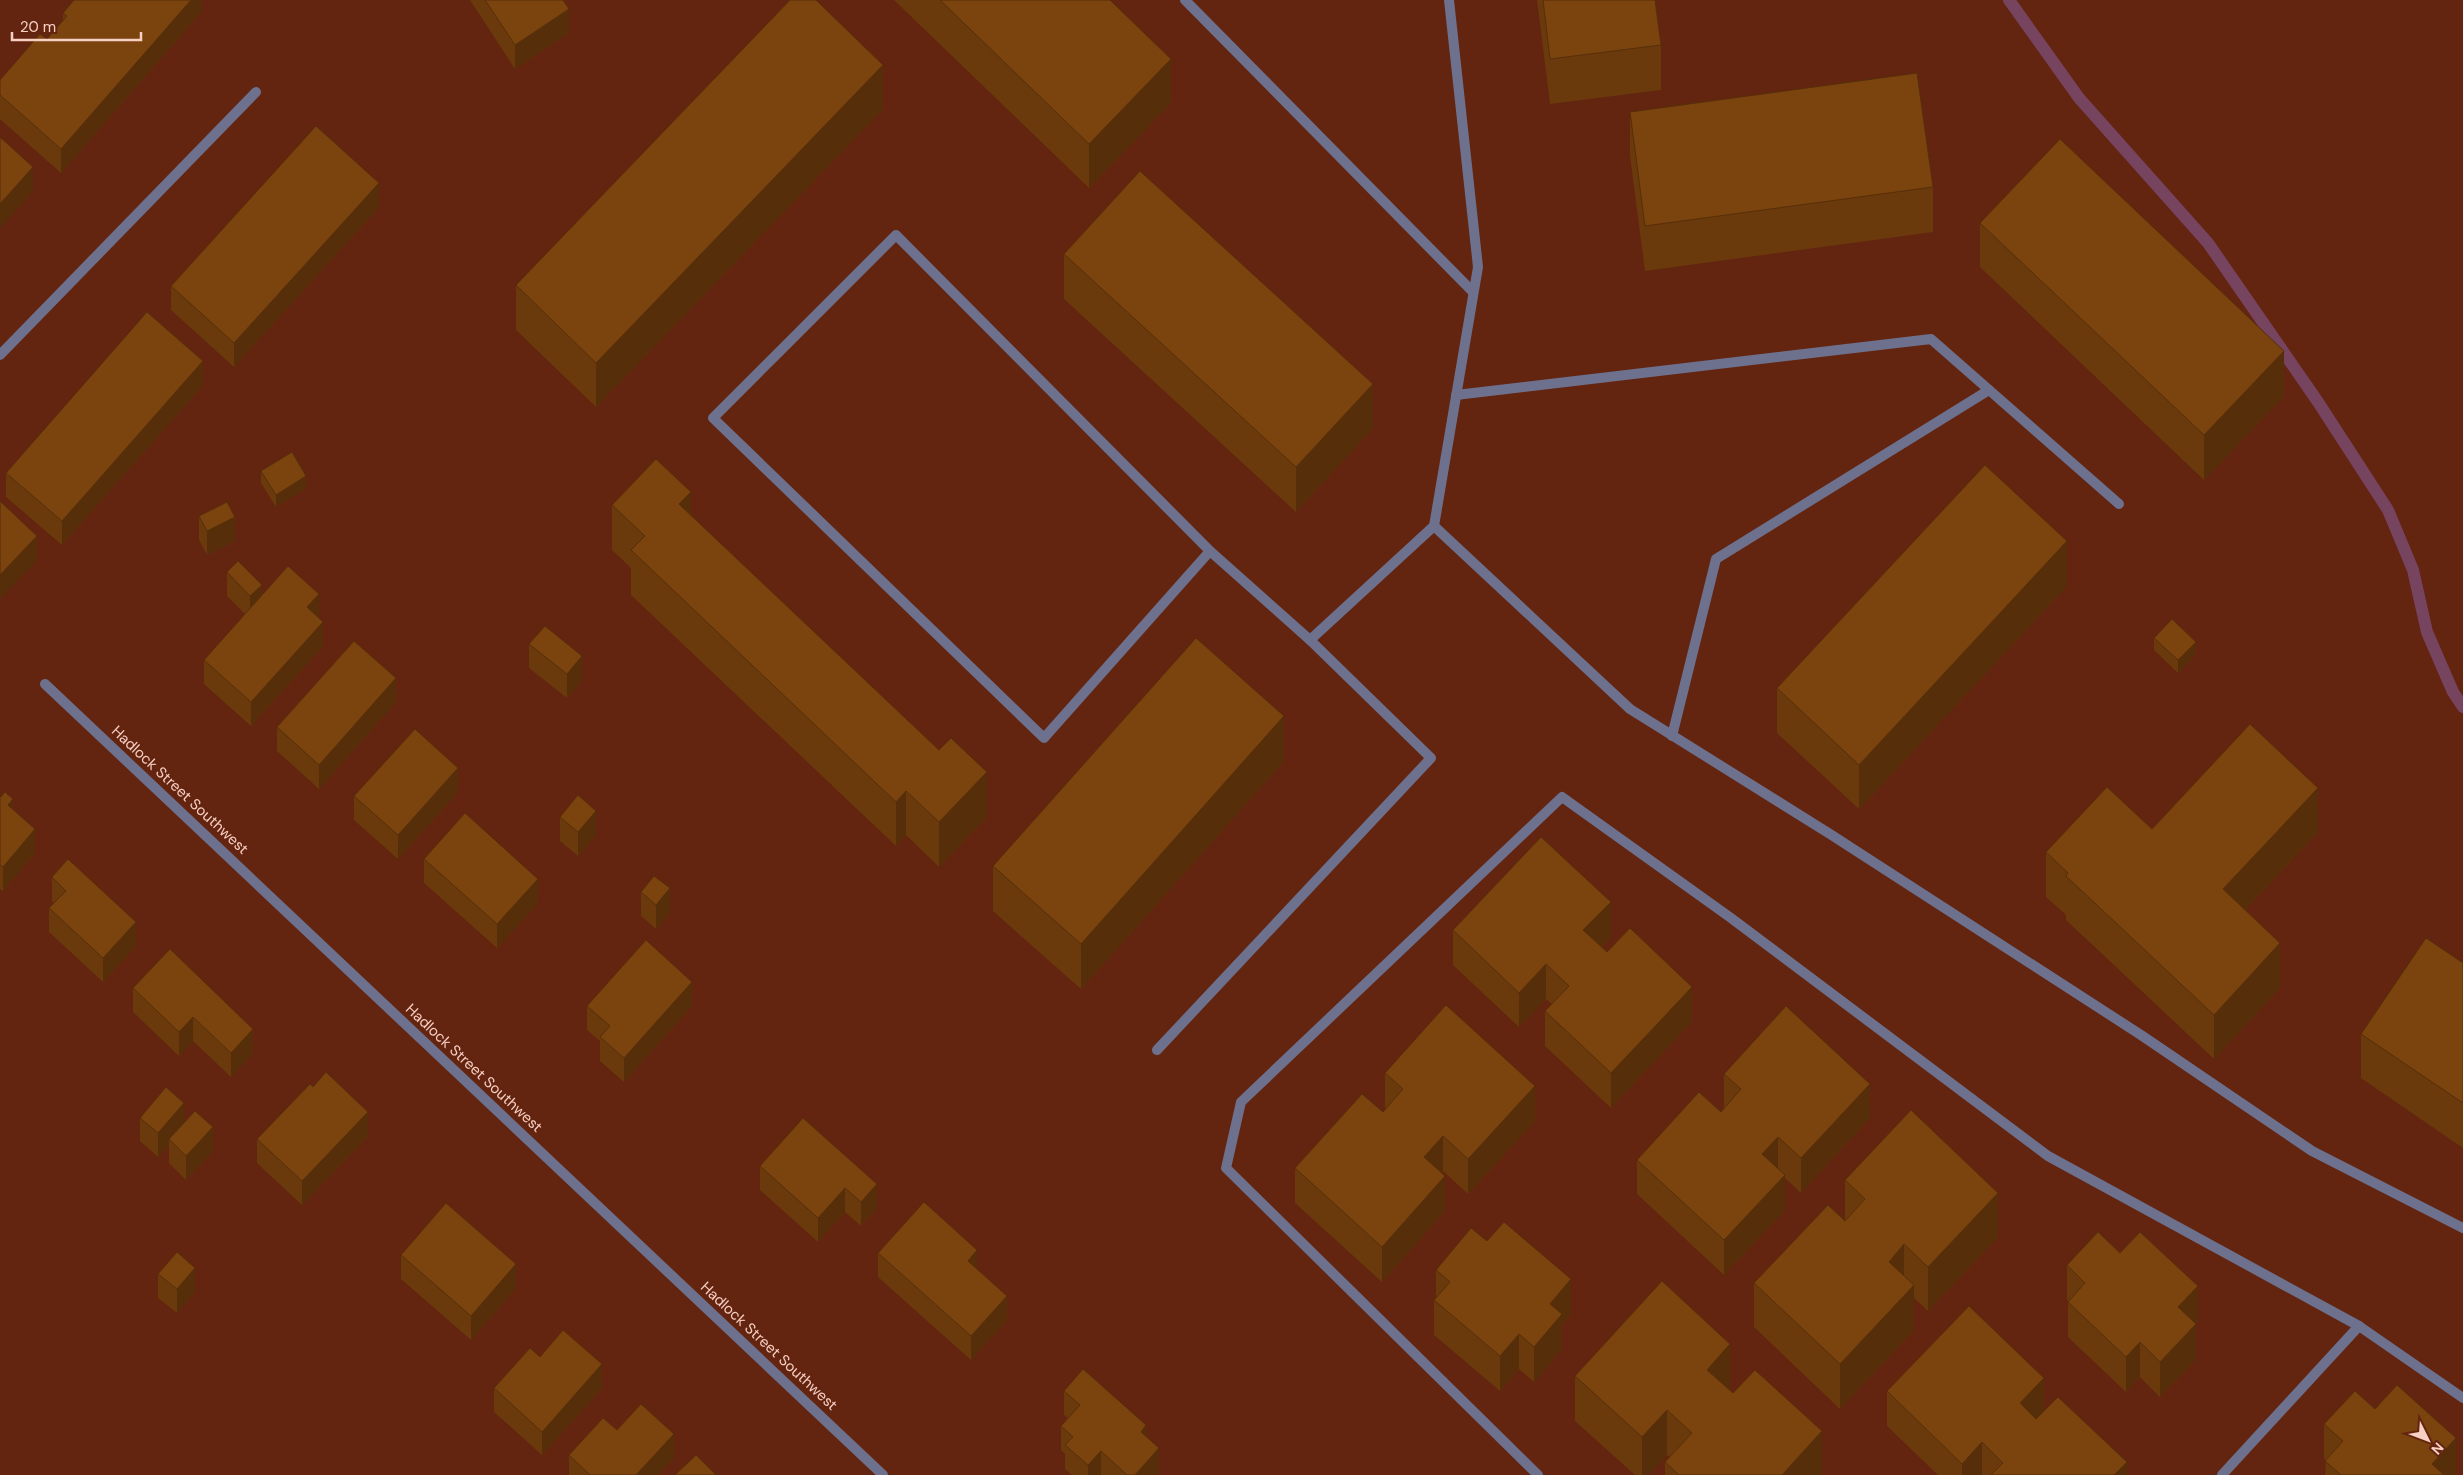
<svg xmlns="http://www.w3.org/2000/svg" width="2463" height="1475" viewBox="0 0 2463 1475" font-family="'DM Sans',sans-serif">
<rect width="100%" height="100%" fill="#632410"/>
<g fill="none" stroke-linecap="round" stroke-linejoin="round">
<polyline stroke="#774460" stroke-width="12" points="2009,0 2079,98 2208,243 2318,402 2388,510 2413,570 2427,632 2453,692 2463,707"/>
<g stroke="#6d718d" stroke-width="10">
<polyline points="1185,0 1473,292"/>
<polyline points="0,355 256,92"/>
<polyline points="1456,395 1931,339 2119,504"/>
<polyline points="1434,526 1630,709 1830,834 2141,1035 2312,1151 2463,1228"/>
<polyline points="1310,640 1434,526 1478,267 1449,0"/>
<polyline points="45,684 883,1475"/>
<polyline points="1672,736 1716,559 1989,390"/>
<polyline points="1157,1050 1431,758 1310,640 1210,551 896,235 713,418 1044,738 1210,551"/>
<polyline points="1538,1475 1226,1168 1241,1102 1562,797 1731,918 2048,1156 2359,1326 2463,1398"/>
<polyline points="2222,1475 2359,1326"/>
</g>
</g>
<g fill="#6a3a0c">
<polygon points="202,0 202,11 61,173 0,119 0,80 47,39 63,20 63,13"/>
<polygon points="470,0 563,0 569,33 515,69"/>
<polygon points="894,0 1110,0 1171,103 1089,188"/>
<polygon points="1537,0 1655,0 1661,45 1661,90 1550,104"/>
<polygon points="883,109 596,407 516,330 516,285"/>
<polygon points="1630,112 1933,187 1933,232 1645,271 1630,156"/>
<polygon points="379,207 234,367 171,310 171,286"/>
<polygon points="1980,223 2284,396 2204,480 1980,267"/>
<polygon points="1064,254 1373,428 1296,512 1064,299"/>
<polygon points="203,385 62,545 6,497 6,473"/>
<polygon points="261,471 306,488 276,507 261,483"/>
<polygon points="612,505 691,516 987,817 939,867 906,835 896,846 631,595 631,568 612,550"/>
<polygon points="199,516 235,541 207,555 199,540"/>
<polygon points="227,572 262,596 323,646 251,726 204,684 204,660 245,614 227,596"/>
<polygon points="2067,586 1859,809 1777,733 1777,688"/>
<polygon points="2154,638 2196,654 2178,673 2154,650"/>
<polygon points="529,644 582,680 567,698 529,668"/>
<polygon points="396,702 319,789 277,751 277,727"/>
<polygon points="1284,761 1081,989 993,911 993,866"/>
<polygon points="458,792 398,859 354,820 354,796"/>
<polygon points="0,796 13,809 35,853 3,891 0,889"/>
<polygon points="560,817 596,835 578,856 560,841"/>
<polygon points="2152,829 2318,832 2245,910 2280,988 2214,1059 2066,920 2066,915 2046,897 2046,852"/>
<polygon points="424,859 538,903 497,948 424,883"/>
<polygon points="52,877 136,946 103,982 49,932 49,908 54,903 52,901"/>
<polygon points="641,892 670,912 656,929 641,916"/>
<polygon points="1453,930 1611,937 1601,947 1692,1021 1611,1108 1545,1046 1545,1011 1552,1004 1546,999 1519,1027 1453,965"/>
<polygon points="170,949 253,1053 231,1077 193,1041 179,1056 133,1012 133,988"/>
<polygon points="2463,963 2463,1148 2361,1078 2361,1034"/>
<polygon points="587,1006 692,1006 624,1082 600,1061 600,1041 587,1030"/>
<polygon points="1385,1073 1535,1121 1468,1194 1443,1171 1441,1173 1445,1211 1382,1282 1295,1203 1295,1168 1383,1112 1386,1109 1385,1107"/>
<polygon points="1724,1074 1870,1118 1801,1193 1785,1178 1785,1210 1724,1275 1637,1194 1637,1160 1721,1112 1724,1109"/>
<polygon points="140,1118 184,1122 213,1151 186,1180 169,1163 169,1145 158,1157 140,1141"/>
<polygon points="803,1118 877,1208 861,1226 845,1212 818,1242 760,1190 760,1166"/>
<polygon points="368,1136 302,1205 257,1163 257,1139"/>
<polygon points="1845,1180 1998,1237 1928,1311 1914,1298 1914,1330 1840,1409 1754,1327 1754,1283 1845,1220"/>
<polygon points="878,1253 1007,1320 971,1360 878,1277"/>
<polygon points="2120,1253 2198,1321 2196,1324 2196,1359 2160,1397 2140,1377 2126,1392 2068,1337 2068,1302 2067,1300 2067,1265"/>
<polygon points="401,1255 516,1288 471,1340 401,1279"/>
<polygon points="1436,1270 1571,1314 1562,1325 1562,1349 1534,1382 1519,1369 1500,1391 1434,1335 1434,1300 1436,1298"/>
<polygon points="158,1274 195,1292 177,1313 158,1298"/>
<polygon points="540,1357 602,1388 542,1455 494,1412 494,1388"/>
<polygon points="1575,1376 1730,1389 1729,1390 1822,1475 1665,1475 1665,1462 1670,1457 1667,1455 1648,1475 1635,1475 1575,1421"/>
<polygon points="1064,1391 1146,1437 1159,1472 1157,1475 1072,1475 1065,1469 1065,1454 1061,1450 1061,1426 1068,1418 1064,1415"/>
<polygon points="1887,1391 2044,1411 2127,1475 1938,1475 1887,1426"/>
<polygon points="2375,1409 2456,1473 2454,1475 2325,1475 2326,1460 2324,1459 2324,1424"/>
<polygon points="617,1430 674,1458 658,1475 569,1475 569,1455"/>
</g>
<g fill="#562f0a">
<polygon points="191,0 202,0 202,11 61,173 61,149"/>
<polygon points="569,9 569,33 515,69 515,45"/>
<polygon points="1171,59 1171,103 1089,188 1089,144"/>
<polygon points="883,65 883,109 596,407 596,363"/>
<polygon points="33,167 33,191 0,228 0,204"/>
<polygon points="379,183 379,207 234,367 234,343"/>
<polygon points="2284,351 2284,396 2204,480 2204,435"/>
<polygon points="203,361 203,385 62,545 62,521"/>
<polygon points="1373,384 1373,428 1296,512 1296,467"/>
<polygon points="306,476 306,488 276,507 276,495"/>
<polygon points="691,492 691,536 679,504"/>
<polygon points="235,517 235,541 207,555 207,531"/>
<polygon points="37,536 37,560 0,599 0,575"/>
<polygon points="2067,541 2067,586 1859,809 1859,765"/>
<polygon points="262,585 262,609 250,620 250,596"/>
<polygon points="319,594 319,618 307,607"/>
<polygon points="323,622 323,646 251,726 251,702"/>
<polygon points="2196,642 2196,654 2178,673 2178,660"/>
<polygon points="582,656 582,680 567,698 567,674"/>
<polygon points="396,678 396,702 319,789 319,765"/>
<polygon points="1284,716 1284,761 1081,989 1081,944"/>
<polygon points="458,768 458,792 398,859 398,835"/>
<polygon points="987,772 987,817 939,867 939,822"/>
<polygon points="2318,788 2318,832 2223,933 2223,889"/>
<polygon points="906,791 906,835 896,846 896,802"/>
<polygon points="13,799 13,823 8,805"/>
<polygon points="596,811 596,835 578,856 578,832"/>
<polygon points="35,829 35,853 3,891 3,867"/>
<polygon points="538,879 538,903 497,948 497,924"/>
<polygon points="670,888 670,912 656,929 656,905"/>
<polygon points="1611,902 1611,937 1583,965 1583,930"/>
<polygon points="136,922 136,946 103,982 103,958"/>
<polygon points="2280,943 2280,988 2214,1059 2214,1015"/>
<polygon points="1546,964 1546,999 1519,1027 1519,993"/>
<polygon points="692,982 692,1006 624,1082 624,1058"/>
<polygon points="1692,987 1692,1021 1611,1108 1611,1073"/>
<polygon points="193,1017 193,1041 179,1056 179,1032"/>
<polygon points="253,1029 253,1053 231,1077 231,1053"/>
<polygon points="1870,1084 1870,1118 1801,1193 1801,1158"/>
<polygon points="1535,1086 1535,1121 1468,1194 1468,1159"/>
<polygon points="184,1103 184,1127 169,1139 169,1145 158,1157 158,1133"/>
<polygon points="368,1112 368,1136 302,1205 302,1181"/>
<polygon points="213,1127 213,1151 186,1180 186,1156"/>
<polygon points="1443,1136 1443,1171 1424,1192 1424,1157"/>
<polygon points="1778,1137 1778,1172 1762,1154"/>
<polygon points="1785,1175 1785,1210 1724,1275 1724,1240"/>
<polygon points="1445,1176 1445,1211 1382,1282 1382,1247"/>
<polygon points="877,1184 877,1208 861,1226 861,1202"/>
<polygon points="845,1188 845,1212 818,1242 818,1218"/>
<polygon points="1998,1193 1998,1237 1928,1311 1928,1267"/>
<polygon points="1904,1244 1904,1289 1889,1262"/>
<polygon points="977,1250 977,1274 968,1261"/>
<polygon points="516,1264 516,1288 471,1340 471,1316"/>
<polygon points="195,1268 195,1292 177,1313 177,1289"/>
<polygon points="1571,1279 1571,1314 1562,1325 1562,1349 1534,1382 1534,1347 1550,1304"/>
<polygon points="1914,1285 1914,1330 1840,1409 1840,1364"/>
<polygon points="2198,1286 2198,1321 2178,1342 2178,1307"/>
<polygon points="1007,1296 1007,1320 971,1360 971,1336"/>
<polygon points="2196,1324 2196,1359 2160,1397 2160,1362"/>
<polygon points="1519,1334 1519,1369 1500,1391 1500,1356"/>
<polygon points="2140,1342 2140,1377 2126,1392 2126,1357"/>
<polygon points="1730,1344 1730,1389 1707,1415 1707,1370"/>
<polygon points="602,1364 602,1388 542,1455 542,1432"/>
<polygon points="2044,1378 2044,1413 2020,1438 2020,1403"/>
<polygon points="1667,1410 1667,1455 1648,1475 1642,1475 1642,1437"/>
<polygon points="1146,1425 1146,1449 1141,1432"/>
<polygon points="1822,1431 1822,1475 1782,1475"/>
<polygon points="674,1434 674,1458 658,1475 636,1475"/>
<polygon points="2456,1438 2456,1473 2454,1475 2432,1475 2432,1464"/>
<polygon points="1982,1442 1982,1475 1962,1475 1962,1464"/>
<polygon points="1159,1448 1159,1472 1157,1475 1135,1475"/>
<polygon points="1101,1451 1101,1475 1088,1475 1088,1465"/>
<polygon points="2127,1462 2127,1475 2114,1475"/>
</g>
<g fill="#7b430e" stroke="#562f0a">
<polygon points="74,0 191,0 61,149 0,95 0,80 40,34 47,39 67,16 63,13"/>
<polygon points="485,0 563,0 569,9 515,45"/>
<polygon points="790,0 816,0 883,65 596,363 516,285"/>
<polygon points="940,0 1110,0 1171,59 1089,144"/>
<polygon points="1543,0 1655,0 1661,45 1550,59"/>
<polygon points="1917,73 1933,187 1645,226 1630,112"/>
<polygon points="316,126 379,183 234,343 171,286"/>
<polygon points="0,137 33,167 0,204"/>
<polygon points="2060,139 2284,351 2204,435 1980,223"/>
<polygon points="1140,171 1373,384 1296,467 1064,254"/>
<polygon points="147,312 203,361 62,521 6,473"/>
<polygon points="292,452 306,476 276,495 261,471"/>
<polygon points="656,459 691,492 679,504 939,750 951,738 987,772 939,822 906,791 896,802 631,550 645,536 612,505"/>
<polygon points="1985,465 2067,541 1859,765 1777,688"/>
<polygon points="0,501 37,536 0,575"/>
<polygon points="227,502 235,517 207,531 199,516"/>
<polygon points="238,561 262,585 250,596 227,572"/>
<polygon points="288,566 319,594 307,607 323,622 251,702 204,660"/>
<polygon points="2172,619 2196,642 2178,660 2154,638"/>
<polygon points="545,626 582,656 567,674 529,644"/>
<polygon points="1196,638 1284,716 1081,944 993,866"/>
<polygon points="354,641 396,678 319,765 277,727"/>
<polygon points="2250,724 2318,788 2223,889 2280,943 2214,1015 2066,876 2068,873 2046,852 2107,787 2152,829"/>
<polygon points="415,729 458,768 398,835 354,796"/>
<polygon points="5,792 13,799 8,805 35,829 3,867 0,865 0,796 1,797"/>
<polygon points="578,795 596,811 578,832 560,817"/>
<polygon points="465,813 538,879 497,924 424,859"/>
<polygon points="1541,837 1611,902 1583,930 1607,952 1630,928 1692,987 1611,1073 1545,1011 1569,986 1546,964 1519,993 1453,930"/>
<polygon points="68,859 136,922 103,958 49,908 66,891 52,877"/>
<polygon points="654,876 670,888 656,905 641,892"/>
<polygon points="2426,938 2463,963 2463,1103 2361,1034"/>
<polygon points="646,940 692,982 624,1058 600,1037 610,1026 587,1006"/>
<polygon points="170,949 253,1029 231,1053 193,1017 179,1032 133,988"/>
<polygon points="1446,1005 1535,1086 1468,1159 1443,1136 1424,1157 1445,1176 1382,1247 1295,1168 1362,1094 1383,1112 1403,1089 1385,1073"/>
<polygon points="1786,1006 1870,1084 1801,1158 1778,1137 1762,1154 1785,1175 1724,1240 1637,1160 1699,1092 1721,1112 1741,1089 1724,1074"/>
<polygon points="326,1072 368,1112 302,1181 257,1139 310,1084 313,1087"/>
<polygon points="166,1087 184,1103 158,1133 140,1118"/>
<polygon points="1911,1110 1998,1193 1928,1267 1904,1244 1889,1262 1914,1285 1840,1364 1754,1283 1828,1205 1845,1221 1865,1199 1845,1180"/>
<polygon points="195,1111 213,1127 186,1156 169,1139"/>
<polygon points="803,1118 877,1184 861,1202 845,1188 818,1218 760,1166"/>
<polygon points="924,1202 977,1250 968,1261 1007,1296 971,1336 878,1253"/>
<polygon points="446,1203 516,1264 471,1316 401,1255"/>
<polygon points="1504,1222 1571,1279 1550,1304 1562,1314 1534,1347 1519,1334 1500,1356 1434,1300 1450,1282 1436,1270 1471,1228 1487,1241"/>
<polygon points="2098,1232 2120,1253 2140,1232 2198,1286 2178,1307 2196,1324 2160,1362 2140,1342 2126,1357 2068,1302 2085,1283 2067,1265"/>
<polygon points="177,1252 195,1268 177,1289 158,1274"/>
<polygon points="1662,1281 1730,1344 1707,1370 1733,1393 1755,1370 1822,1431 1782,1475 1679,1475 1665,1462 1692,1433 1667,1410 1642,1437 1575,1376"/>
<polygon points="1969,1306 2044,1378 2020,1403 2036,1419 2058,1397 2127,1462 2114,1475 1991,1475 2003,1463 1982,1442 1962,1464 1887,1391"/>
<polygon points="563,1330 602,1364 542,1432 494,1388 530,1348 540,1357"/>
<polygon points="1083,1369 1146,1425 1141,1432 1159,1448 1135,1475 1127,1475 1101,1451 1088,1465 1065,1445 1073,1437 1061,1426 1080,1405 1064,1391"/>
<polygon points="2397,1385 2456,1438 2432,1464 2444,1475 2341,1475 2325,1461 2343,1441 2324,1424 2355,1391 2375,1409"/>
<polygon points="641,1404 674,1434 636,1475 590,1475 569,1455 603,1418 617,1430"/>
<polygon points="696,1455 716,1475 675,1475"/>
</g>
<g text-anchor="middle" dominant-baseline="central" stroke-width="4" stroke-linejoin="round" paint-order="stroke">
<g font-size="15" fill="#f7cfc3" stroke="#632410">
<text transform="translate(180 790) rotate(43)">Hadlock Street Southwest</text>
<text transform="translate(474 1068) rotate(43)">Hadlock Street Southwest</text>
<text transform="translate(769 1346) rotate(43)">Hadlock Street Southwest</text>
</g>
</g>
<g transform="translate(2428 1440) rotate(132)" stroke="#632410" stroke-width="4" paint-order="stroke">
<path d="M0-4L9 19L0 12L-9 19Z" fill="#f7cfc3"/>
<text y="-8" font-size="14" font-weight="bold" text-anchor="middle" fill="#f7cfc3">N</text>
</g>
<path d="M12 32v8h129v-8" fill="none" stroke="#f7cfc3" stroke-width="2.5"/>
<text x="20" y="32" font-size="15" fill="#f7cfc3" stroke="#632410" stroke-width="4" paint-order="stroke">20 m</text>
</svg>
